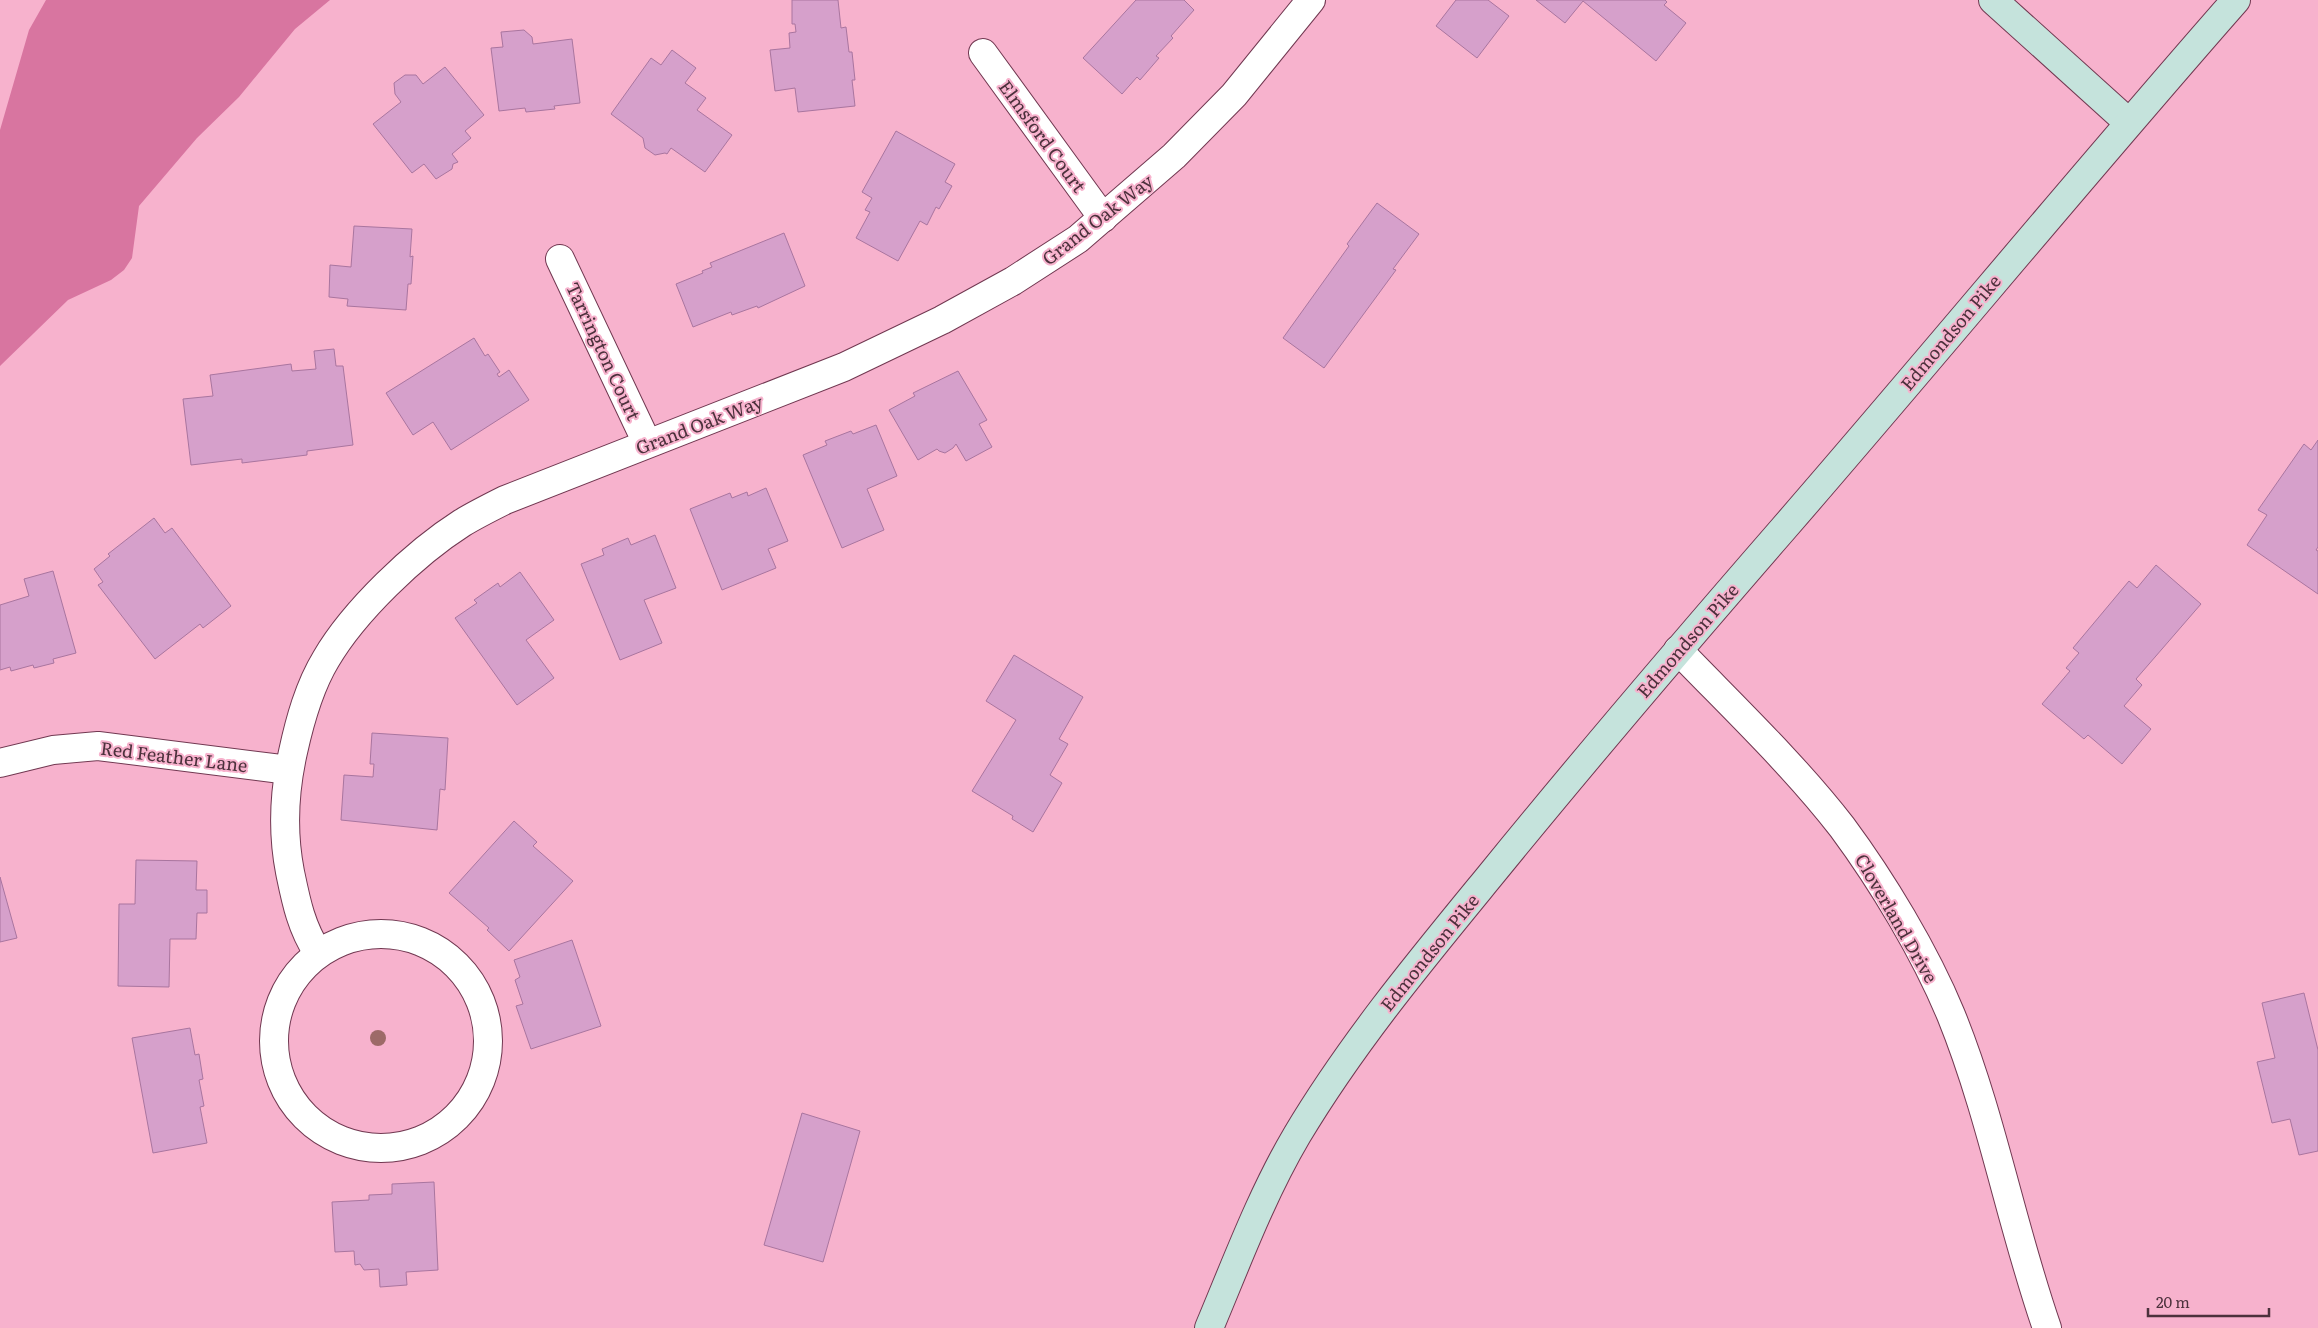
<svg xmlns="http://www.w3.org/2000/svg" width="2318" height="1328" viewBox="0 0 2318 1328" font-family="Literata,serif">
<rect width="100%" height="100%" fill="#f7b2cd"/>
<polygon fill="#d875a0" points="46,0 330,0 295,29 239,97 197,138 139,206 132,258 124,270 111,280 68,300 0,366 0,130 29,30"/>
<g fill="#d6a0cb" stroke="#a9759f">
<polygon points="792,0 838,0 841,28 846,27 849,52 852,52 855,80 852,80 855,106 798,112 795,88 775,91 770,50 790,48 789,33 796,32 795,24 792,24"/>
<polygon points="1136,0 1184,0 1194,10 1171,36 1173,38 1156,56 1159,58 1140,80 1137,77 1122,94 1083,58"/>
<polygon points="1456,0 1488,0 1509,16 1477,58 1436,26"/>
<polygon points="1536,0 1665,0 1667,2 1664,5 1686,23 1656,61 1583,1 1565,23"/>
<polygon points="524,30 532,37 533,44 572,39 580,103 554,106 555,109 526,112 525,108 499,111 491,48 503,47 501,32"/>
<polygon points="672,50 696,68 685,83 706,98 697,110 732,135 705,172 671,148 667,154 665,153 655,155 645,148 643,138 611,114 651,58 661,65"/>
<polygon points="445,67 484,115 465,131 471,138 452,154 458,162 453,164 452,169 436,179 424,164 412,173 373,124 401,102 395,94 394,83 405,75 416,75 423,84"/>
<polygon points="896,131 955,164 945,182 952,186 939,209 936,207 927,225 920,221 898,261 856,238 870,212 865,210 872,198 862,192"/>
<polygon points="1377,203 1419,234 1393,269 1396,270 1324,368 1283,338 1349,246 1347,244"/>
<polygon points="354,226 412,229 410,257 413,256 411,284 408,284 406,310 347,306 348,299 329,297 330,265 351,267"/>
<polygon points="784,233 805,286 758,308 757,306 732,315 731,312 693,327 676,284 703,273 702,271 712,267 710,263"/>
<polygon points="474,338 485,356 488,354 500,372 497,374 499,377 509,370 529,400 451,450 433,422 413,435 386,393"/>
<polygon points="334,349 336,366 343,366 353,445 307,451 307,455 242,463 242,459 191,465 183,399 213,396 210,375 291,364 292,371 316,369 314,351"/>
<polygon points="958,371 987,420 979,424 992,447 966,461 956,444 953,448 945,453 939,451 937,449 918,460 889,410 915,396 913,393"/>
<polygon points="876,425 897,476 867,489 884,530 842,548 803,455 827,445 825,441 851,431 853,434"/>
<polygon points="2318,440 2318,547 2316,550 2318,551 2318,594 2247,545 2267,515 2258,510 2304,444 2311,450"/>
<polygon points="766,488 788,541 768,549 776,568 722,590 690,509 730,493 732,498 747,492 748,496"/>
<polygon points="154,518 165,533 172,528 231,606 203,628 200,624 155,659 98,585 103,582 94,569 110,556 108,554"/>
<polygon points="655,535 676,588 644,600 662,643 620,660 581,564 604,555 602,549 628,538 631,545"/>
<polygon points="2156,565 2201,604 2136,679 2142,685 2124,706 2151,729 2122,764 2088,735 2084,739 2042,704 2070,671 2066,668 2079,653 2073,648 2129,581 2137,588"/>
<polygon points="53,571 76,653 53,659 54,663 34,668 33,665 11,671 10,667 0,670 0,605 29,596 24,579"/>
<polygon points="520,572 554,620 526,640 554,678 517,705 455,618 477,603 474,600 498,583 500,587"/>
<polygon points="1014,655 1083,697 1059,739 1068,744 1050,775 1062,783 1033,832 1012,819 1013,816 972,791 1016,720 986,701"/>
<polygon points="372,733 448,738 445,790 440,789 437,830 341,820 344,775 373,777 374,764 370,764"/>
<polygon points="514,821 537,842 533,846 573,881 509,951 487,930 489,928 449,893"/>
<polygon points="136,860 197,861 196,890 207,890 207,913 197,913 196,939 170,939 169,987 118,986 119,904 135,904"/>
<polygon points="0,877 17,938 0,942"/>
<polygon points="572,940 601,1026 531,1049 516,1006 523,1004 515,980 520,977 514,960"/>
<polygon points="2304,993 2318,1050 2318,1151 2299,1155 2290,1119 2272,1123 2257,1062 2275,1058 2262,1003"/>
<polygon points="190,1028 195,1055 199,1054 203,1079 199,1080 204,1106 200,1107 207,1143 153,1153 132,1038"/>
<polygon points="802,1113 860,1131 823,1262 764,1245"/>
<polygon points="434,1182 438,1270 406,1272 407,1285 380,1287 379,1269 364,1270 360,1264 355,1265 354,1251 335,1252 332,1202 369,1200 369,1195 392,1194 392,1184"/>
</g>
<g fill="none" stroke-linecap="round" stroke-linejoin="round">
<g stroke="#713851" stroke-width="30">
<g id="minor">
<polyline points="983,53 1103,218"/>
<polyline points="560,259 647,443"/>
<path d="M1678 650C1732 706 1794 765 1842 827 1882 881 1925 952 1951 1015 1992 1116 2011 1225 2047 1328"/>
<polyline points="0,763 53,750 98,746 289,770"/>
<circle cx="381" cy="1041" r="107"/>
<path d="M318 953C301 927 296 901 290 872 282 831 284 792 293 752 300 720 309 687 326 659 354 611 415 553 462 523 475 515 491 507 505 500L844 367 942 320 1013 281 1078 239 1174 156 1234 95 1311 0"/>
</g>
</g>
<g stroke="#713851" stroke-width="30">
<g id="secondary">
<polyline points="1993,0 2128,122"/>
<path d="M1209 1328C1236 1264 1261 1196 1297 1135 1352 1043 1421 960 1489 877 1585 759 1684 643 1784 528 1936 353 2083 174 2236 0"/>
</g>
</g>
<use href="#minor" stroke="#fff" stroke-width="28"/>
<use href="#secondary" stroke="#c5e3dc" stroke-width="28"/>
</g>
<circle fill="#9d6a68" cx="378" cy="1038" r="8"/>
<g text-anchor="middle" dominant-baseline="central" stroke-width="4" stroke-linejoin="round" paint-order="stroke">
<g font-size="18" fill="#4c313c" stroke="#f7b2cd">
<text transform="translate(1043 136) rotate(54)">Elmsford Court</text>
<text transform="translate(1097 219) rotate(-38)">Grand Oak Way</text>
<text transform="translate(1950 332) rotate(-50)">Edmondson Pike</text>
<text transform="translate(604 351) rotate(65)">Tarrington Court</text>
<text transform="translate(699 424) rotate(-21)">Grand Oak Way</text>
<text transform="translate(1687 640) rotate(-49)">Edmondson Pike</text>
<text transform="translate(174 756) rotate(7)">Red Feather Lane</text>
<text transform="translate(1897 918) rotate(60)">Cloverland Drive</text>
<text transform="translate(1429 952) rotate(-51)">Edmondson Pike</text>
</g>
</g>
<path d="M2148 1308v8h121v-8" fill="none" stroke="#4c313c" stroke-width="2.5"/>
<text x="2156" y="1308" font-size="15" fill="#4c313c" stroke="#f7b2cd" stroke-width="4" paint-order="stroke">20 m</text>
</svg>
